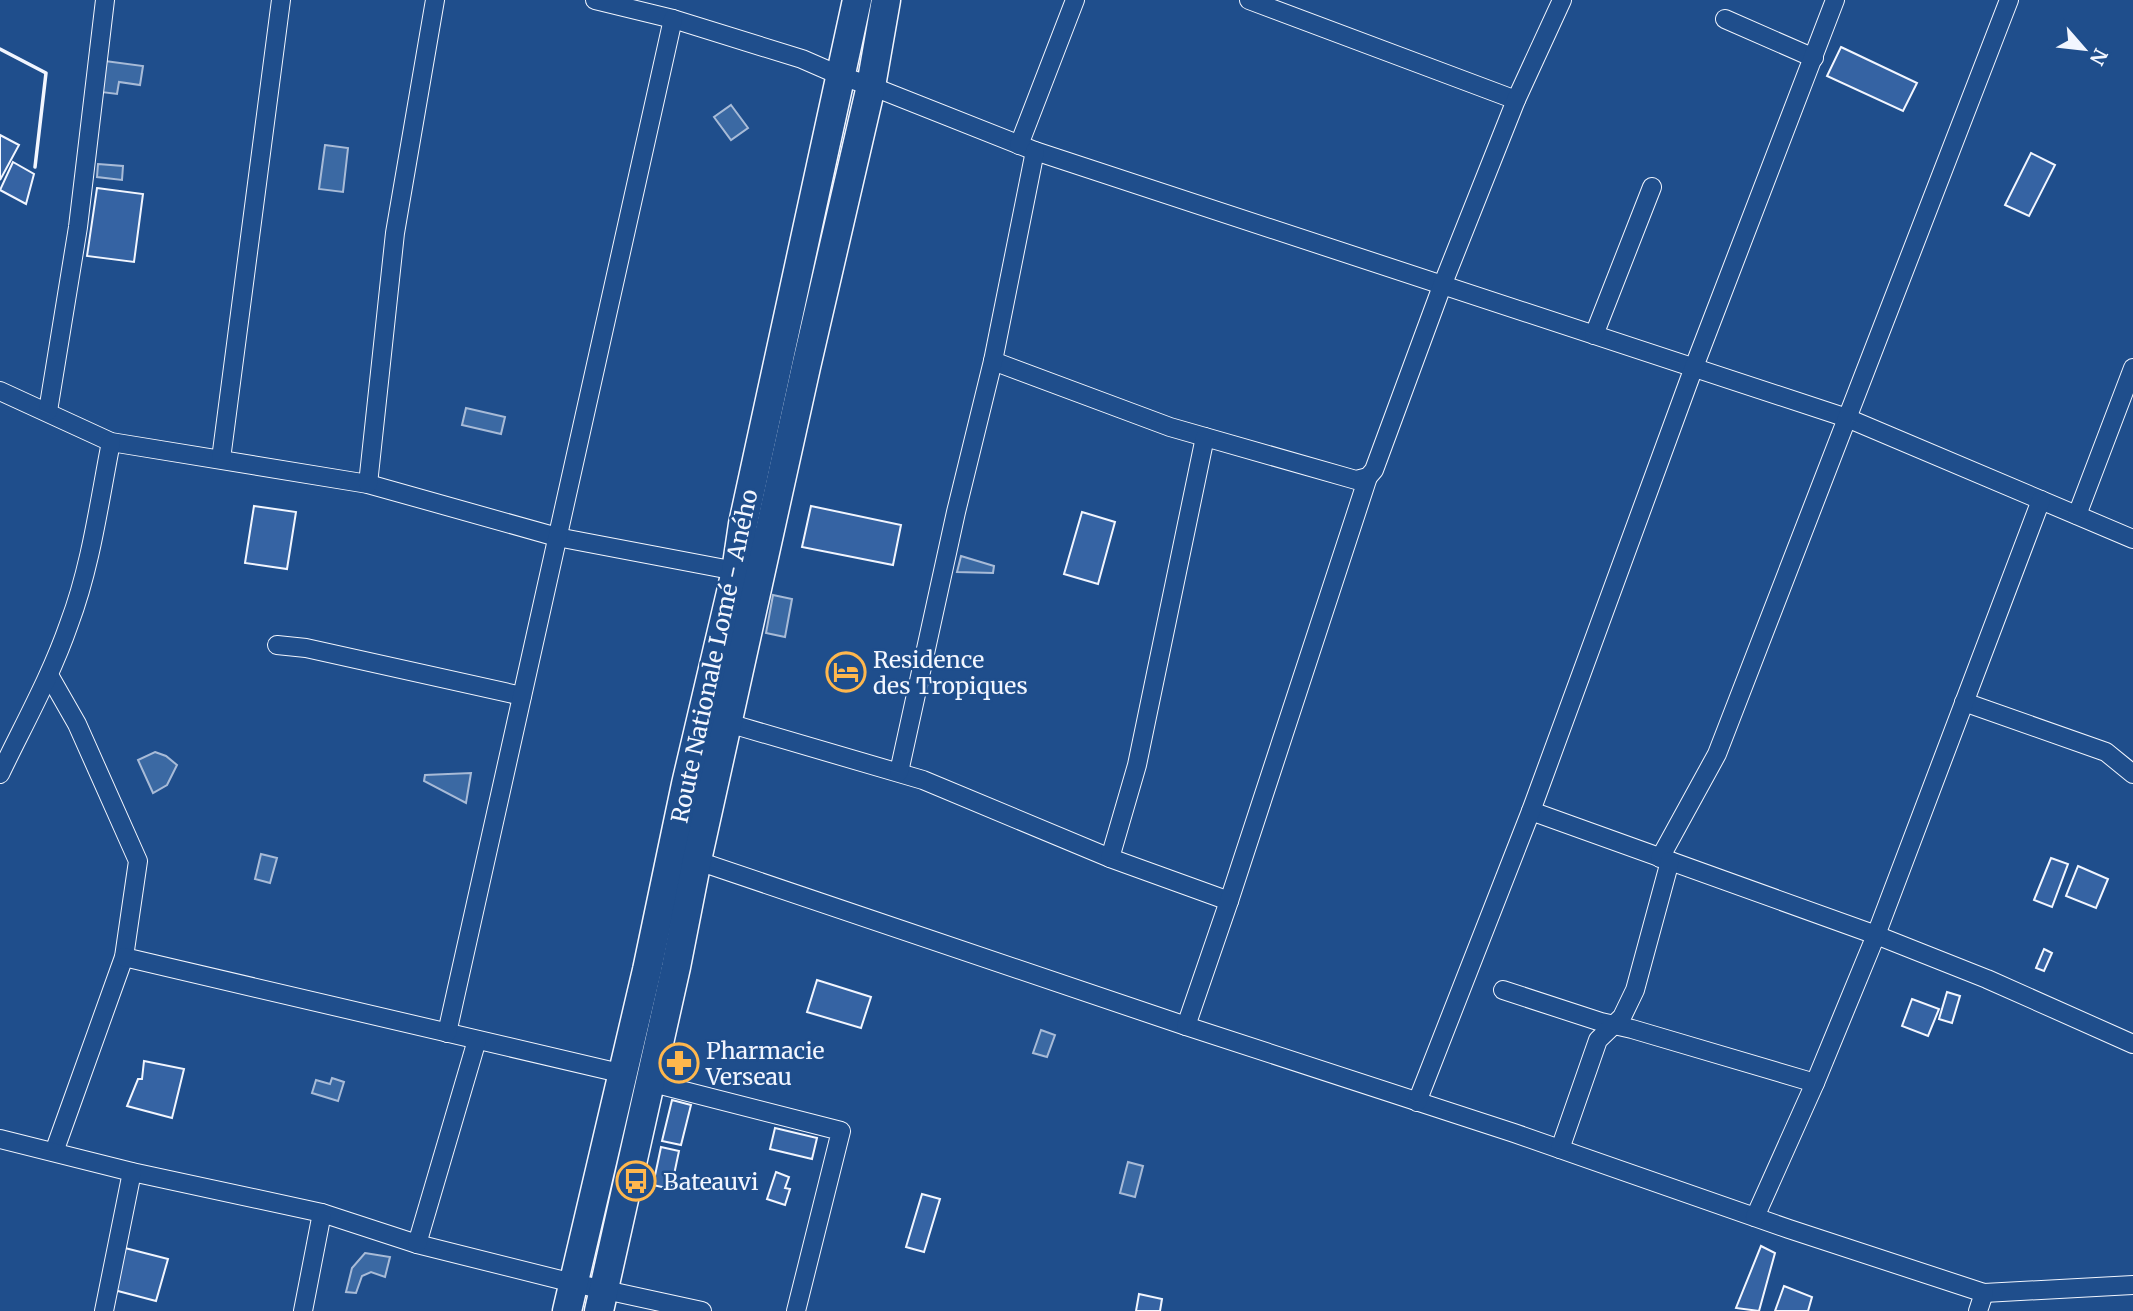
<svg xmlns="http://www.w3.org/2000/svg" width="2133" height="1311" viewBox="0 0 2133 1311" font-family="Merriweather,serif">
<rect width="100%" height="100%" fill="#1f4e8c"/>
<g fill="#3b69a3" stroke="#a8bbd7" stroke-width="2">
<polygon points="105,61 143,66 140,85 119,82 117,94 101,92"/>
<polygon points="731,105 748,128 731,140 714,117"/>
<polygon points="325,145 348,148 343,192 319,189"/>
<polygon points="98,164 123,166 122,180 97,177"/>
<polygon points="466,408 505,417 501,434 462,425"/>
<polygon points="961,556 994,566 993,573 957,572"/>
<polygon points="773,595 792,599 785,637 766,633"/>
<polygon points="155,752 166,756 177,765 167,785 153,793 138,760"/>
<polygon points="471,773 466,803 424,781 425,775"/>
<polygon points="261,854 277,858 270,883 255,879"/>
<polygon points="1041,1030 1055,1035 1047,1057 1033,1053"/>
<polygon points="332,1078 344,1082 338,1101 312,1093 316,1080 330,1084"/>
<polygon points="1128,1162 1143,1166 1135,1197 1120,1193"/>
<polygon points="365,1253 390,1257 385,1277 371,1272 362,1276 356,1293 346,1292 352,1268"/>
</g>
<g fill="#3563a3" stroke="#f2f6ff" stroke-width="2">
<polygon points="1841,47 1917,83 1903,111 1827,76"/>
<polygon points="0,135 19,145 0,180"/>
<polygon points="2031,153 2055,165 2029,216 2005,205"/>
<polygon points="13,162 34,174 26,204 0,190"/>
<polygon points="97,188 143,194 134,262 87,256"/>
<polygon points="254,506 296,512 287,569 245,563"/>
<polygon points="811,506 901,525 893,565 802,547"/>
<polygon points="1082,512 1115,522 1098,584 1064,574"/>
<polygon points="2051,858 2068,864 2052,907 2034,900"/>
<polygon points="2078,866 2108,879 2096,908 2066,896"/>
<polygon points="2044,949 2052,953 2044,971 2036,968"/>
<polygon points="817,980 871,997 861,1028 807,1012"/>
<polygon points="1947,992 1960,996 1952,1023 1939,1019"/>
<polygon points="1912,999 1939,1009 1928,1036 1902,1026"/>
<polygon points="144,1061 184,1069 172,1118 127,1106 138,1079 142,1079"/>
<polygon points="672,1100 691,1105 681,1145 662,1141"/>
<polygon points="775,1128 817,1138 812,1159 770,1149"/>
<polygon points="661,1147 679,1151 671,1189 653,1185"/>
<polygon points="776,1172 789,1177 785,1188 790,1189 785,1205 767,1199"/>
<polygon points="922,1194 940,1199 924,1252 906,1247"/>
<polygon points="1761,1246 1775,1253 1759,1311 1736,1308"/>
<polygon points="125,1248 168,1259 156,1301 114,1290"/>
<polygon points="1784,1286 1812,1297 1808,1311 1775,1311"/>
<polygon points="1139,1294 1162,1299 1160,1311 1136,1311"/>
</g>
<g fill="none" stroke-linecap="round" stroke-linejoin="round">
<g stroke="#f2f6ff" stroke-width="20">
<g id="minor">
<polyline points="595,0 673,19 802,59 841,76 871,86 1035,151 1847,418 2133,539"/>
<polyline points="1249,0 1516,100"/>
<polyline points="1725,19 1814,58"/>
<polyline points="1019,145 1075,0"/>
<polyline points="1594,335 1652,187"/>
<polyline points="993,361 1170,427 1356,480 1368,477"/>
<polyline points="0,391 111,442 368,484 557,537 736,571"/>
<polyline points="48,411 78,227 105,0"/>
<polyline points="221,459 281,0"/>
<polyline points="368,484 395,233 435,0"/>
<polyline points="2077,515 2133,368"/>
<polyline points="277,645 306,648 522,696"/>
<polyline points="49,675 77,724 138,861 124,957 54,1152"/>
<polyline points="1964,702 2106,752 2133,774"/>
<polyline points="728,723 923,780 1110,858 1229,901"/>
<polyline points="899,772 956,512 993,361 1035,151"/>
<path d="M0 774C24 724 51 676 69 624 91 566 99 503 111 442"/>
<polyline points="1531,811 1876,935 1987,979 2133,1044"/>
<polyline points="689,858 1186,1026 1514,1133 1789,1229 1984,1293 2133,1285"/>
<polyline points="1110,858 1137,765 1205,437"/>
<polyline points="1660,858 1717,754 2009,0"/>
<polyline points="124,957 624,1074"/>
<polyline points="1503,990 1601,1022 1632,1029 1815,1083"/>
<polyline points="1186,1026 1229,901 1368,477 1374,470 1442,286 1516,100 1562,0"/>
<polyline points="447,1033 673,19"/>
<polyline points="649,1082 841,1131 796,1311"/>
<polyline points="1417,1102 1531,811 1694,367 1835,0"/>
<polyline points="0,1139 132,1172 322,1213 417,1244 573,1283 702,1311"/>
<polyline points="1560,1149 1598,1040 1622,1017 1635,990 1670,861"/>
<polyline points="1755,1217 1815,1083 1876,935 2041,500"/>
<polyline points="417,1244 477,1040"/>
<polyline points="104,1311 132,1172"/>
<polyline points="303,1311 322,1213"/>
<polyline points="1978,1311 1984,1293"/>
</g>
</g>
<g stroke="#f2f6ff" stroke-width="31">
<g id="trunk">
<polyline points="567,1311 647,970 686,784 736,571 743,524 857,0"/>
<polyline points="599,1311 676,967 697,860 806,367 871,86 886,0"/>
</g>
</g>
<use href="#minor" stroke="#1f4e8c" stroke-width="18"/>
<use href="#trunk" stroke="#1f4e8c" stroke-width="28"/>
<polyline stroke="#f2f6ff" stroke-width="3.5" points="0,49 46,73 35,167"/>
</g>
<defs>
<g id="hotel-ring" transform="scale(2.0125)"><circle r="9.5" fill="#1f4e8c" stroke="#ffb74d" stroke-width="1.5"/><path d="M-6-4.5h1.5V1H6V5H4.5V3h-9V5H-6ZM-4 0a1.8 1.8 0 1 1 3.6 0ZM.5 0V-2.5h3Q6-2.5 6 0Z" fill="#ffb74d"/></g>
<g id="pharmacy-ring" transform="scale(2.0125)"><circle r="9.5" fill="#1f4e8c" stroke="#ffb74d" stroke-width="1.5"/><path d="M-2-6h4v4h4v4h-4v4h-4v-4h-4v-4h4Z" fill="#ffb74d"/></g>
<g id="bus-ring" transform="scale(2.0125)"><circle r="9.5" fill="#1f4e8c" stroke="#ffb74d" stroke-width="1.5"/><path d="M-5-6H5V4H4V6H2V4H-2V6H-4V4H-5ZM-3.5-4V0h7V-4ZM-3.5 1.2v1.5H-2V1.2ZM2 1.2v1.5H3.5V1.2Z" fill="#ffb74d"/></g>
</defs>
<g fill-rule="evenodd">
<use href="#hotel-ring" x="846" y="672"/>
<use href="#pharmacy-ring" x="679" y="1063"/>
<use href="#bus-ring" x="636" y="1181"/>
</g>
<g text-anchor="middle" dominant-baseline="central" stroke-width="5" stroke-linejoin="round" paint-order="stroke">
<g font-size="23" fill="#f2f6ff" stroke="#1f4e8c">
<text transform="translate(714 656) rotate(-78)">Route Nationale Lomé - Aného</text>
</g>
<g font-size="23" fill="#f2f6ff" stroke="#1f4e8c" text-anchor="start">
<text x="873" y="659">Residence<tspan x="873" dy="26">des Tropiques</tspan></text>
<text x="706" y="1050">Pharmacie<tspan x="706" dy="26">Verseau</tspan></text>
<text x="663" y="1181">Bateauvi</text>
</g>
</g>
<g transform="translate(2084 49) rotate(118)" stroke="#1f4e8c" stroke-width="5" paint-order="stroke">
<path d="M0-5L12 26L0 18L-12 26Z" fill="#f2f6ff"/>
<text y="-10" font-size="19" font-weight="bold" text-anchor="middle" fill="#f2f6ff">N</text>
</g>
</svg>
